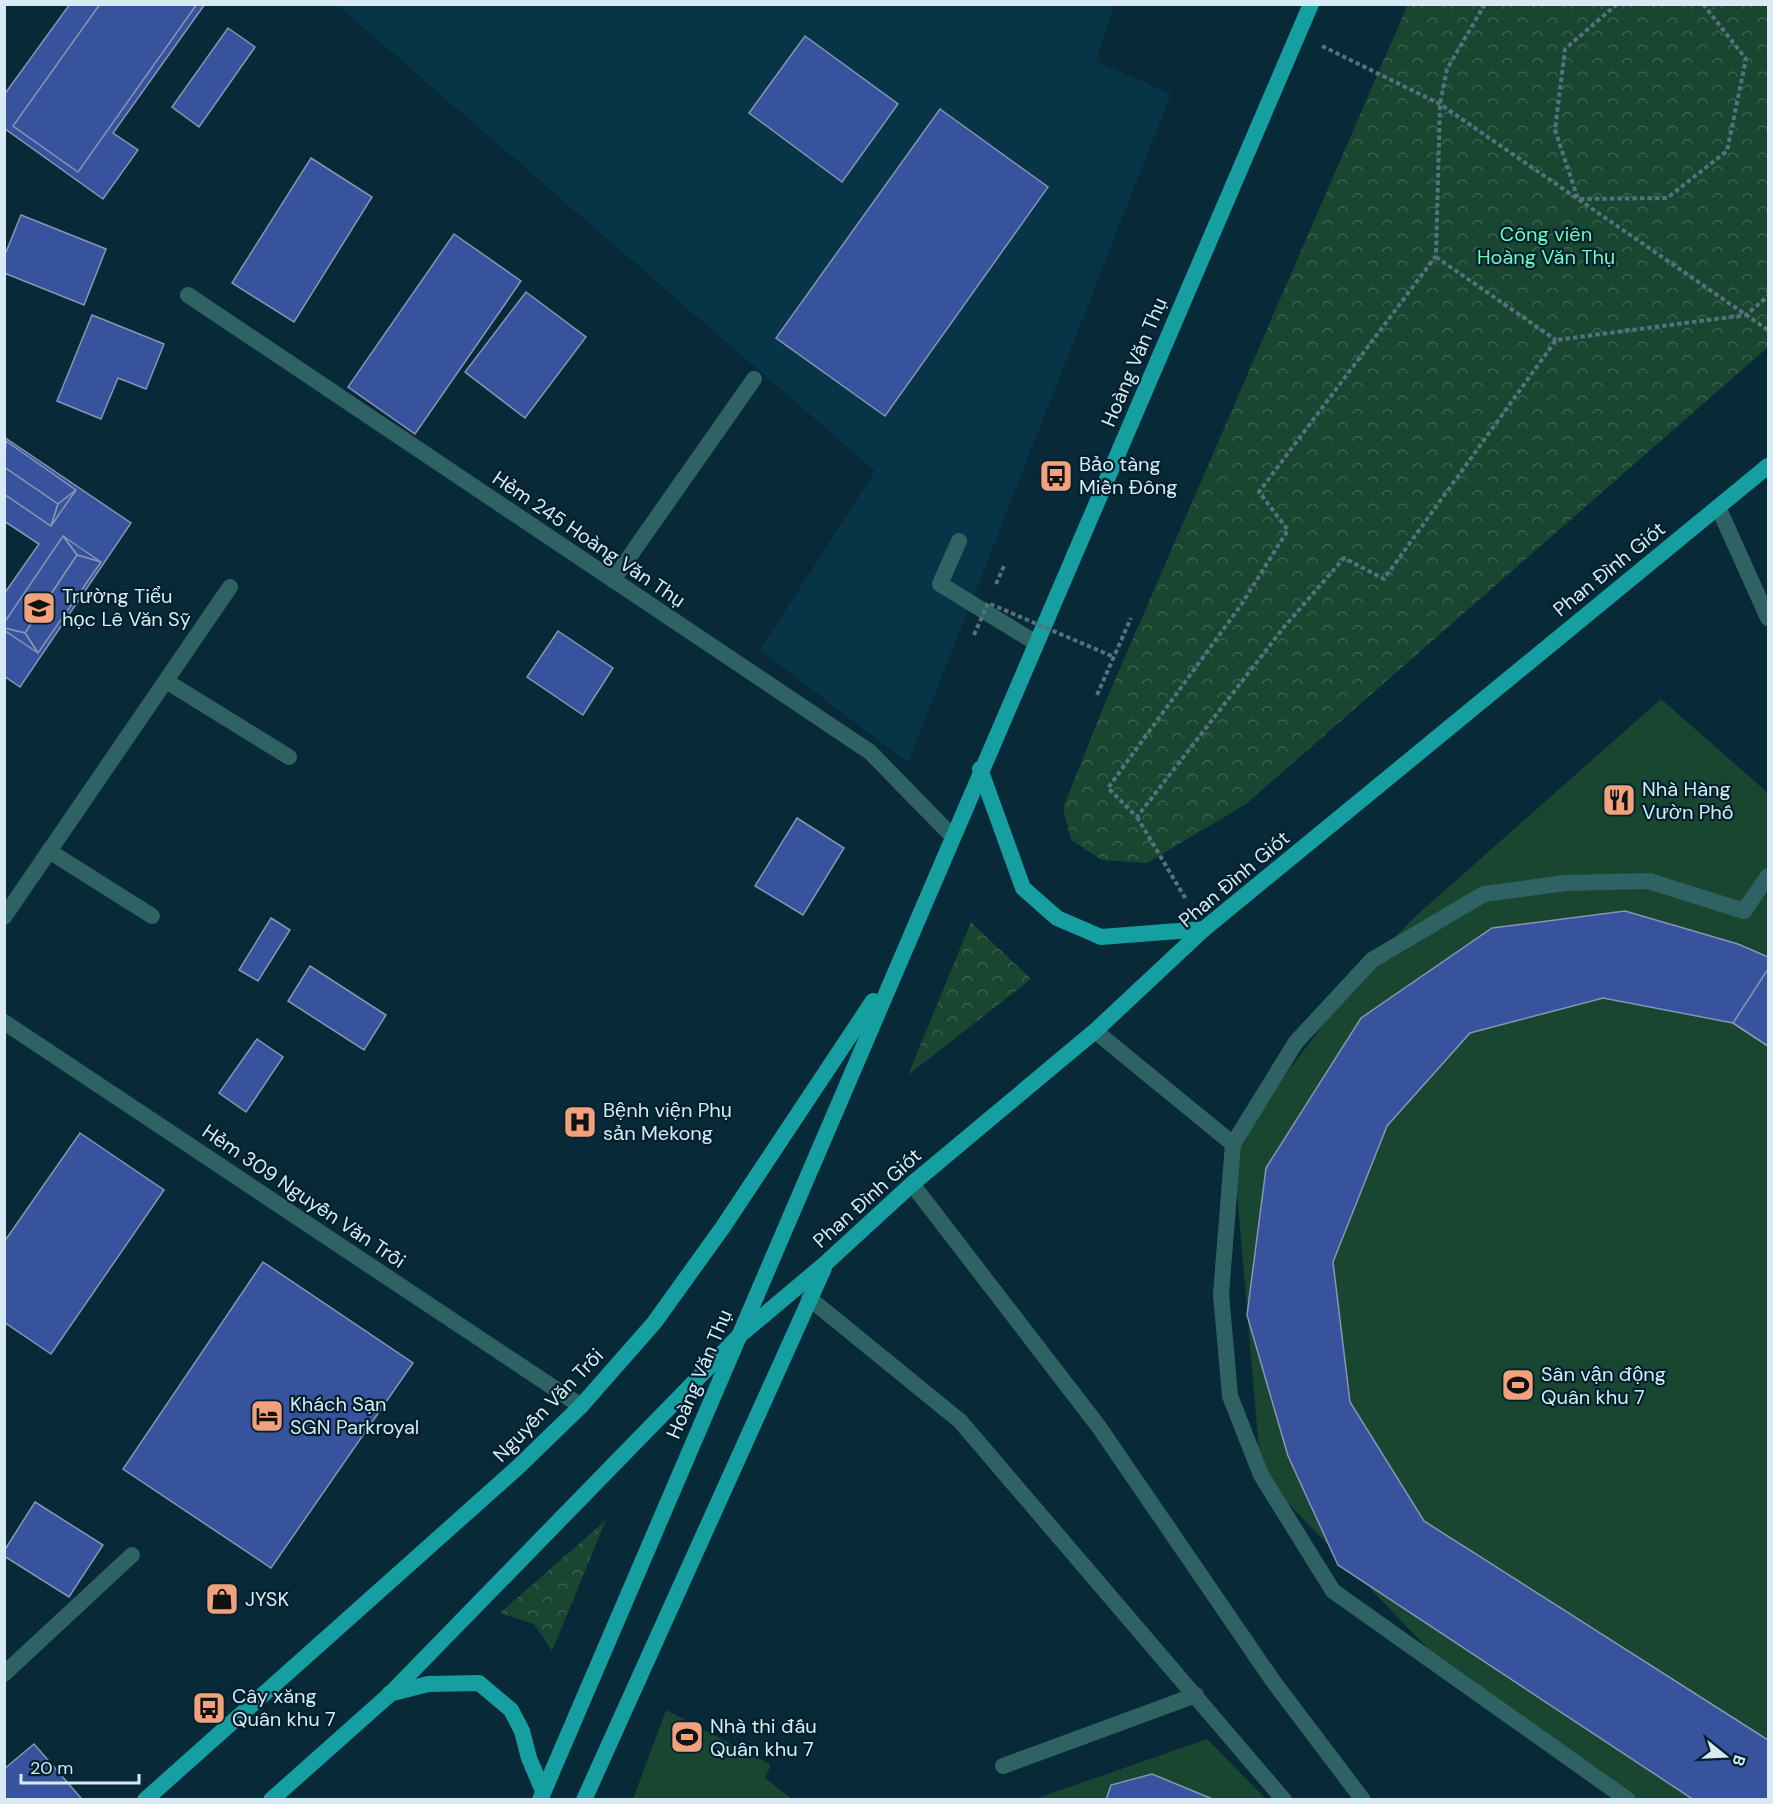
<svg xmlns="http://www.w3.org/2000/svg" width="1773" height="1804" viewBox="0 0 1773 1804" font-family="'DM Sans',sans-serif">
<defs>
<pattern id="forest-crowns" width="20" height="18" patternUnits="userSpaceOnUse" patternTransform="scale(1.5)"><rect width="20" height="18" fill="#184631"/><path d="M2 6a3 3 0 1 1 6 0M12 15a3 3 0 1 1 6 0" fill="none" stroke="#39614f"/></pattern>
</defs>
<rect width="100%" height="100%" fill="#082938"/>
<polygon fill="#073446" points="337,5 1114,5 1096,61 1171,94 908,763 760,650 875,471"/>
<g fill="#184631">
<polygon points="1661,699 1768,793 1768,1799 1630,1799 1457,1679 1364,1582 1338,1565 1329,1546 1261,1475 1233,1144 1372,960 1418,914"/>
<polygon points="666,1710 771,1765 765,1778 792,1799 633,1799"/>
<polygon points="1207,1739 1266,1799 1032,1800"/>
</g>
<g fill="url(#forest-crowns)">
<polygon points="1408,4 1768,5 1768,347 1246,804 1147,863 1102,860 1071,840 1063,808 1105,703"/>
<polygon points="971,922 1031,979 908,1075"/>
<polygon points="606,1520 552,1651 534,1624 500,1613"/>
</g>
<g fill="#37539d" stroke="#8895b2" stroke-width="1.5">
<polygon points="70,4 205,4 113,133 138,150 103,199 4,128 4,95"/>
<polygon points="100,4 197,4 78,172 13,126"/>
<polygon points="228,28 255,47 199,127 172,107"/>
<polygon points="805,36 898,104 842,182 749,113"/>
<polygon points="940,109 1048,187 885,416 776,338"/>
<polygon points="311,158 372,197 294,322 232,283"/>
<polygon points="21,215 106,249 84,305 4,273 4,257"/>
<polygon points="454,234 521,281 415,434 348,387"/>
<polygon points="526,292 586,337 525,418 465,372"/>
<polygon points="92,315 164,344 146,389 118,378 101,419 57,401"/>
<polygon points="4,437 131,523 20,687 4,676 4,594 39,544 4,521"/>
<polygon points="6,441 76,490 58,504 4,467"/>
<polygon points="4,467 58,504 51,526 4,494"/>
<polygon points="76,490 51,526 58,504"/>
<polygon points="63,536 101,562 77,555"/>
<polygon points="63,536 77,555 25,633 4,628 4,623"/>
<polygon points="77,555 101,562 38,653 25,633"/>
<polygon points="4,628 25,633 38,653 4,630"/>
<polygon points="558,631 613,668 583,715 527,677"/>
<polygon points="797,818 844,848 803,915 755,886"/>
<polygon points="1625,911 1738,944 1768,957 1768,1046 1733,1023 1603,998 1470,1033 1387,1126 1333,1262 1350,1402 1424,1521 1768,1740 1768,1800 1694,1800 1338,1565 1288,1456 1247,1315 1266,1168 1361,1018 1492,928"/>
<polygon points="271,918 290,930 258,981 239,970"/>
<polygon points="310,966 386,1015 364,1050 288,1001"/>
<polygon points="1768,969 1768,1046 1733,1023"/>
<polygon points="257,1039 283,1057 246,1112 219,1093"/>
<polygon points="80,1133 164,1190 51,1354 4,1322 4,1242"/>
<polygon points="263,1262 413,1363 271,1568 123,1469"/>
<polygon points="35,1502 103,1545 69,1597 4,1556 4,1551"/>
<polygon points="34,1744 81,1798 80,1800 4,1800 4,1769"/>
<polygon points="1152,1774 1215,1800 1106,1800 1111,1785"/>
</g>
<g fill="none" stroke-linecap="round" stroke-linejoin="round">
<g stroke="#55717e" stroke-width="4" stroke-dasharray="4.5 3" stroke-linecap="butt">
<polyline points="1485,4 1447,69 1440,104 1436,256 1259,492 1288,530 1241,605 1108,788 1137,817 1284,627 1344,558 1384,579 1556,340 1746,315 1768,296"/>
<polyline points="1617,4 1565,49 1555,130 1578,199 1667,198 1727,151 1746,59 1703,4"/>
<polyline points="1322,46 1440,104 1768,330"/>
<polyline points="1436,257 1556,340"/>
<polyline points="996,584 1004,566"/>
<polyline points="1097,695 1131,618"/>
<polyline points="1137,817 1187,901"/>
</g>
<g stroke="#2f6363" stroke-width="16">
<polyline points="1718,507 1768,618"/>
<polyline points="959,541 940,584 1036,643"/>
<polyline points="166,681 289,757"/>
<polyline points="49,851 152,916"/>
<polyline points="4,917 230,587"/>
<polyline points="1095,1031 1233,1144"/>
<polyline points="912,1184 1099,1427 1273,1681 1363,1800"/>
<polyline points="809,1298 960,1421 1284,1800"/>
<polyline points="4,1674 132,1555"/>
<polyline points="1003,1766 1196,1695"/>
<polyline points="1628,1800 1333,1591 1261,1475 1230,1396 1221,1294 1233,1144 1296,1042 1372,960 1484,894 1566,883 1649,881 1744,911 1768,876"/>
</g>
<g stroke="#2f6363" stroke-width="16">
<polyline points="188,295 870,752 952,836"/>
<polyline points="613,580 754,379"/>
<polyline points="4,1022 581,1406"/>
</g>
<g stroke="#169fa0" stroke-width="16">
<polyline points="980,769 1023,888 1057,918 1101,937 1204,929"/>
<polyline points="389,1694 428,1684 479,1683 511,1710 522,1731 529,1758 543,1791"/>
<polyline points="145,1800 517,1468 581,1406 654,1323 723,1227 873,1001"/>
<polyline points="271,1800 389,1695 738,1337 827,1262 912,1184 1095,1031 1204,929 1768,466"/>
<polyline points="540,1800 1311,4"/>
<polyline points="584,1800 824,1268"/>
</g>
<polyline stroke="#55717e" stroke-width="4" stroke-dasharray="4.5 3" stroke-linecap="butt" points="974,635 988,603 1114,657"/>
</g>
<defs>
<g id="bus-square" transform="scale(1.725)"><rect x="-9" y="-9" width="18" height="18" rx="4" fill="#f1a17c" stroke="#00202d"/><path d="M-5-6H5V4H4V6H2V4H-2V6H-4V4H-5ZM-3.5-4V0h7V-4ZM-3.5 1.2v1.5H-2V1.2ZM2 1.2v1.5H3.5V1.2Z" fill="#111"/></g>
<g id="school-square" transform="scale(1.725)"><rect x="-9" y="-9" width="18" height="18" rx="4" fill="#f1a17c" stroke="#00202d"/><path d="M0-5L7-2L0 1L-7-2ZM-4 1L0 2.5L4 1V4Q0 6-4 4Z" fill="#111"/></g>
<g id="restaurant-square" transform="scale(1.725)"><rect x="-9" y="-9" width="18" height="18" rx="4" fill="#f1a17c" stroke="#00202d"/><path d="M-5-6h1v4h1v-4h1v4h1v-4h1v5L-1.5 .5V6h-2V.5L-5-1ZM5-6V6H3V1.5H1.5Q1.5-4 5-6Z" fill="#111"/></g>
<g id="hospital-square" transform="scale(1.725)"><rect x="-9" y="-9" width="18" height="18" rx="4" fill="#f1a17c" stroke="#00202d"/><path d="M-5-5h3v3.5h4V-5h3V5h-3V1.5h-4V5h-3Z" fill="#111"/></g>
<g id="stadium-square" transform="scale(1.725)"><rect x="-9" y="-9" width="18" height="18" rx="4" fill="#f1a17c" stroke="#00202d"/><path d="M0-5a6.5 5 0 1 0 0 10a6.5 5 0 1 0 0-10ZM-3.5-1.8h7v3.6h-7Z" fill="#111"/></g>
<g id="hotel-square" transform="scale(1.725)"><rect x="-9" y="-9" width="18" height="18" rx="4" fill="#f1a17c" stroke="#00202d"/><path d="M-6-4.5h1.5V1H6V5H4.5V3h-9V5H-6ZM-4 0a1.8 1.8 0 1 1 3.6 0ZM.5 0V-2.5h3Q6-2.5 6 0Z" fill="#111"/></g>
<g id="shop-square" transform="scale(1.725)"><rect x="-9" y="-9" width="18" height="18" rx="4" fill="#f1a17c" stroke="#00202d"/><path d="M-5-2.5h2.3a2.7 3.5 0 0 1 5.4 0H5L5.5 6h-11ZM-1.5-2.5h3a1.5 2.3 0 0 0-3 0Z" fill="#111"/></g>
</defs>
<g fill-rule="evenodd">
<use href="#bus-square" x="1056" y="476"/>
<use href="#school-square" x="39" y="608"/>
<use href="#restaurant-square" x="1619" y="800"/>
<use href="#hospital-square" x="580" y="1122"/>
<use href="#stadium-square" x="1518" y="1385"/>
<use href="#hotel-square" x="267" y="1416"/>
<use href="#shop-square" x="222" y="1599"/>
<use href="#bus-square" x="209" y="1708"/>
<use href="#stadium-square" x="687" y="1737"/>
</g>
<g text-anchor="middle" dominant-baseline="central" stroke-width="4.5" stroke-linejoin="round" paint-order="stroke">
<g font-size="20" fill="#6efbba" stroke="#00202d">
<text x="1546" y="234">Công viên<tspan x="1546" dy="23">Hoàng Văn Thụ</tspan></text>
</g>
<g font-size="20" fill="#d8eaf4" stroke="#00202d">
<text transform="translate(1134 362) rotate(-67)">Hoàng Văn Thụ</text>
<text transform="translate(589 539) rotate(34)">Hẻm 245 Hoàng Văn Thụ</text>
<text transform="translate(1609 569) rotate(-39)">Phan Đình Giót</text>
<text transform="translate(1234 879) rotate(-40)">Phan Đình Giót</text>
<text transform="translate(304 1196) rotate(34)">Hẻm 309 Nguyễn Văn Trỗi</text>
<text transform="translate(867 1198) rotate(-42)">Phan Đình Giót</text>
<text transform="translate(699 1374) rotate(-67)">Hoàng Văn Thụ</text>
<text transform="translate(548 1405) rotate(-46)">Nguyễn Văn Trỗi</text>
</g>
<g font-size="20" fill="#d8eaf4" stroke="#00202d" text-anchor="start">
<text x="1079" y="464">Bảo tàng<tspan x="1079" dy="23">Miền Đông</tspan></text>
<text x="62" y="596">Trường Tiểu<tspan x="62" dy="23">học Lê Văn Sỹ</tspan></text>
<text x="1642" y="789">Nhà Hàng<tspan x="1642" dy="23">Vườn Phố</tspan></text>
<text x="603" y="1110">Bệnh viện Phụ<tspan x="603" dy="23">sản Mekong</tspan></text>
<text x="1541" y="1374">Sân vận động<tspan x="1541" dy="23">Quân khu 7</tspan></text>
<text x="290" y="1404">Khách Sạn<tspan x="290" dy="23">SGN Parkroyal</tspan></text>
<text x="245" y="1599">JYSK</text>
<text x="232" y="1696">Cây xăng<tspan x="232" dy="23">Quân khu 7</tspan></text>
<text x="710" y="1726">Nhà thi đấu<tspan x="710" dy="23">Quân khu 7</tspan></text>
</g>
</g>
<rect width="1773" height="1804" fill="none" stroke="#d8eaf4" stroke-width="12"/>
<g transform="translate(1725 1756) rotate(108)" stroke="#00202d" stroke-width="4.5" paint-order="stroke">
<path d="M0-4.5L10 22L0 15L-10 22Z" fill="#d8eaf4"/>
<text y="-9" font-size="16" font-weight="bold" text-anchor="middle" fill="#d8eaf4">B</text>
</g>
<path d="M21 1774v9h118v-9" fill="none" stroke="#d8eaf4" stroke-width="3"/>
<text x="30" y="1774" font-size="18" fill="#d8eaf4" stroke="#00202d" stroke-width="4.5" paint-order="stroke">20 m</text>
</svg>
